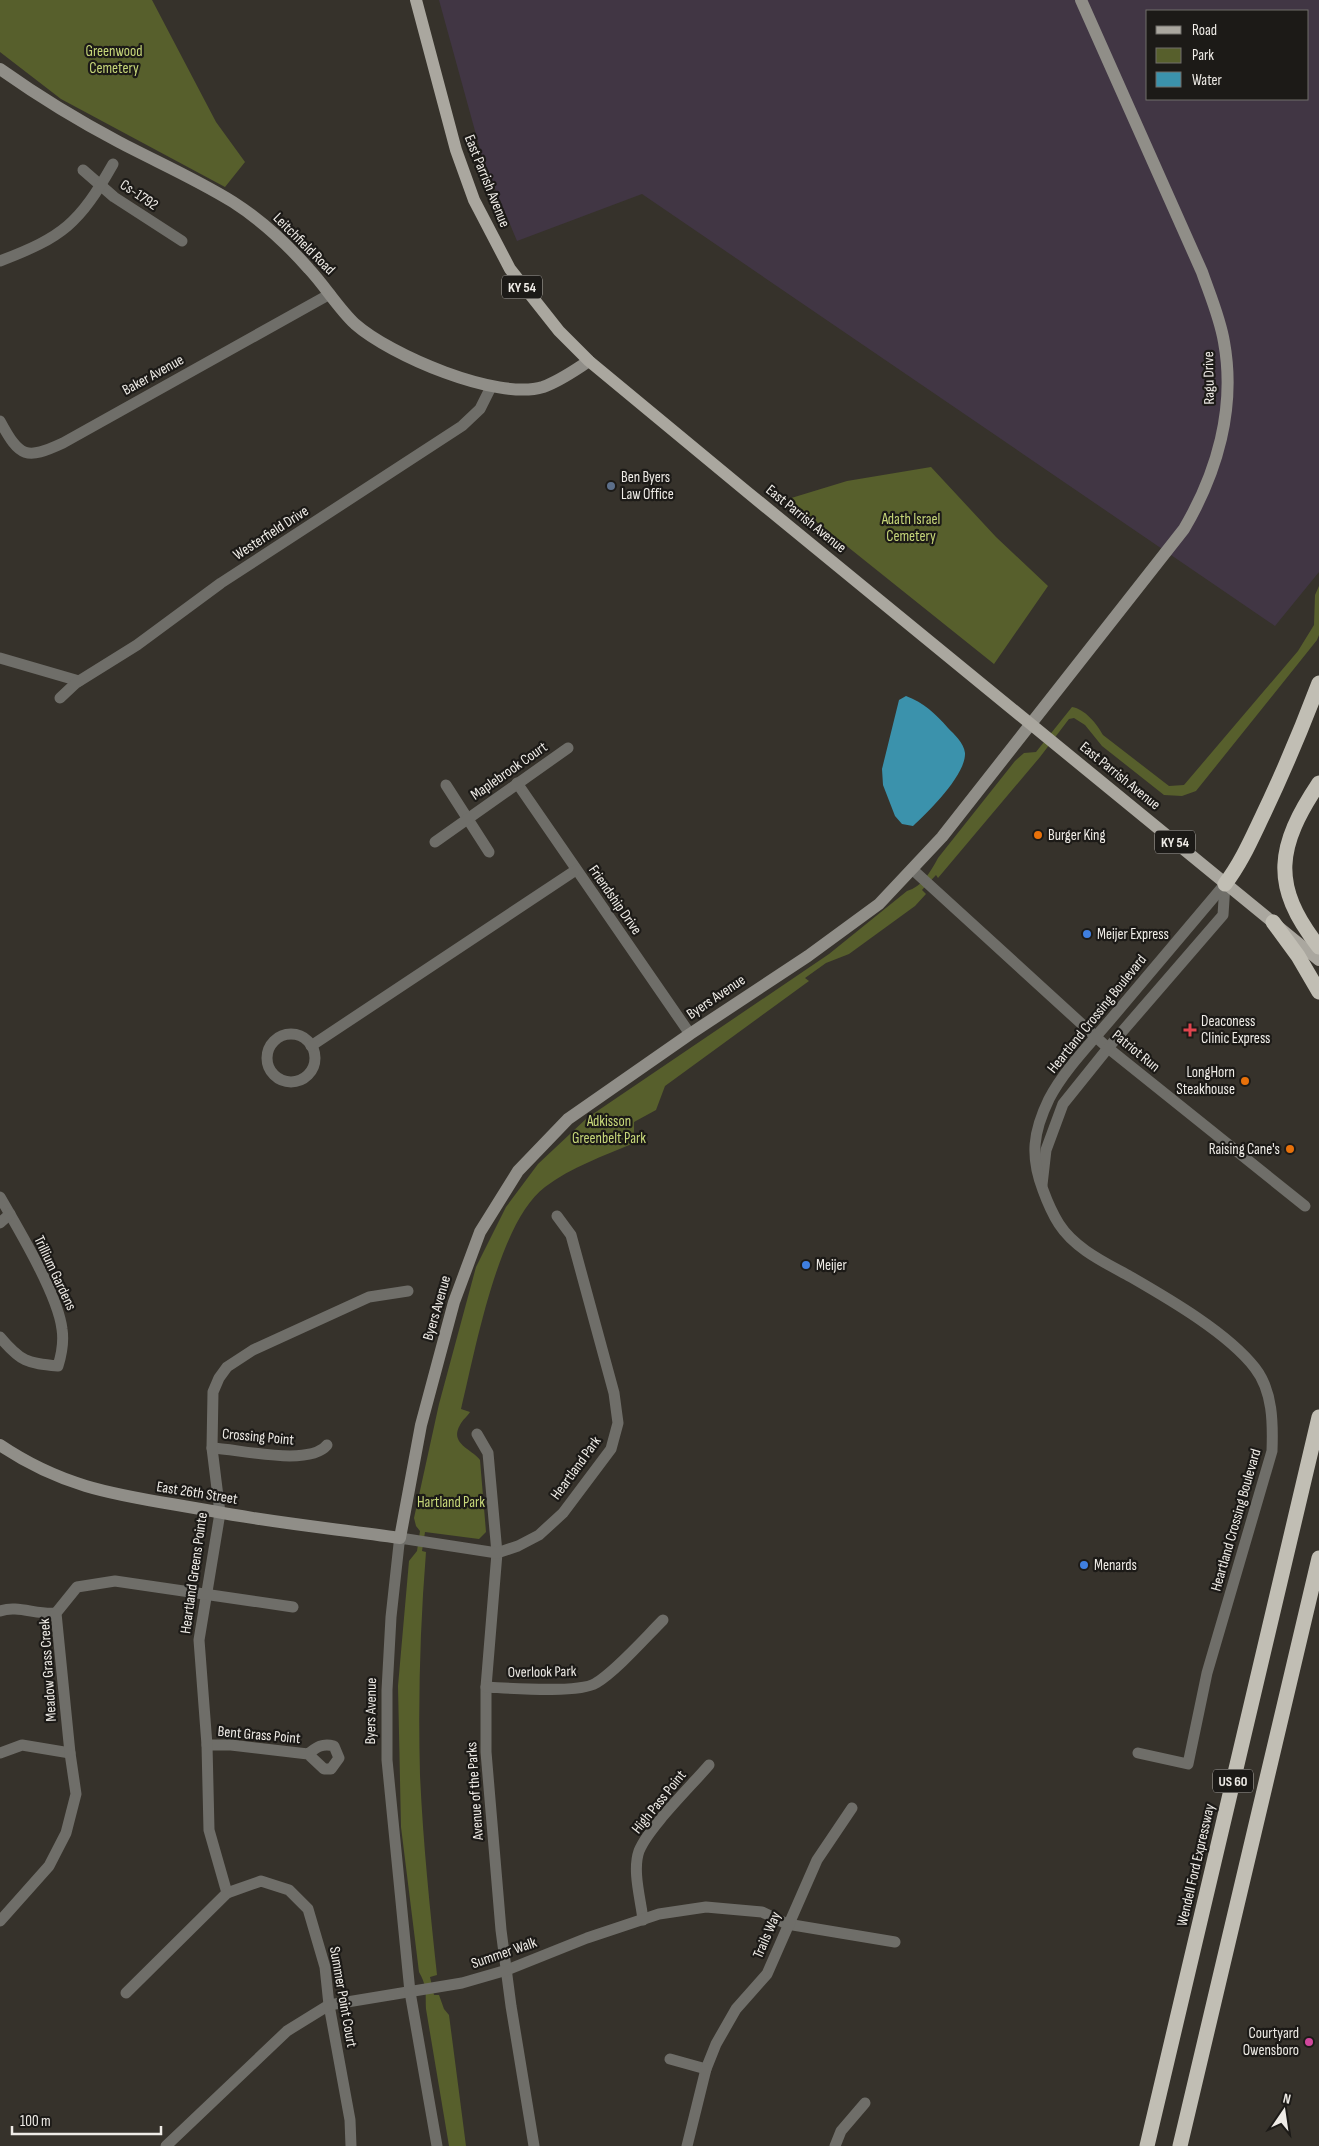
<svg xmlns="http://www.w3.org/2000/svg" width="1319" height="2146" viewBox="0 0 1319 2146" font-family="'Sofia Sans Condensed',sans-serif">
<rect width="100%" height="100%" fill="#36322b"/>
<path fill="#413644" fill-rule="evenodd" d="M439 0H1319V572L1275 626 642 194 517 241 483 160ZM1148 11H1308V99H1148Z"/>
<g fill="#575f2c">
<polygon points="0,0 152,0 216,122 245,162 225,187 61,99 0,52"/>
<polygon points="931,467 996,537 1048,586 994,664 788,499 847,481"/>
<path d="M1319 586V635L1317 640 1196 791 1182 796 1164 795 1102 746 1085 725 1074 718 1069 719 1040 757 938 878 936 875 922 890 926 894 915 906 849 954 826 963 805 978 809 981 665 1086 656 1110 634 1122V1143C604 1156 571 1167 545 1187 498 1222 475 1352 461 1409L470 1412C467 1417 463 1419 460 1425 449 1444 472 1449 480 1460L486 1532 479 1539 425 1532 422 1551 426 1552C420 1626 418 1701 420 1775 423 1842 430 1909 437 1975L430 1977 434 1995H439L444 2009 449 2015 466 2146H449L426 2009C425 1993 428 1988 419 1972L401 1827 398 1686 409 1561 417 1551 420 1531 416 1526 414 1518 439 1404 476 1267 506 1207 538 1164 587 1118 829 954 907 891C922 887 931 871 938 858L1015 761 1024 753 1036 752 1072 707C1085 709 1097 724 1103 735L1169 786 1184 785 1298 651 1314 625 1315 595Z"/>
</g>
<path fill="#3b92ac" d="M906 696C924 703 935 713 948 728 954 734 964 743 965 753 966 775 928 812 913 826L902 824 895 816 883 785 882 769 899 700Z"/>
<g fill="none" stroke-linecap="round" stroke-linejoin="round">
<g stroke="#6f6e69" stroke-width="11">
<polyline points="83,170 114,197 182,241"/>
<path d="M0 261C63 237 79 224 113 164"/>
<path d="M0 421C20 458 26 460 63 443L330 294"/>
<polyline points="0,658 79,681"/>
<polyline points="60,698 76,683 137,645 221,583 462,426 480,409 491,387"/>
<polyline points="517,783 690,1034"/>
<polyline points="446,785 489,852"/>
<polyline points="435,842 568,748"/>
<polyline points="912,869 1108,1048 1305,1206"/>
<circle cx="291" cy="1058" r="24"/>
<polyline points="311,1046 576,870"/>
<polyline points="1042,1185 1046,1150 1063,1104 1108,1048 1223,915 1225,884"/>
<path d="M0 1197C18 1228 58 1295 62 1329 64 1342 62 1353 58 1366 27 1363 21 1362 0 1337"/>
<polyline points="0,1223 10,1214"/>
<polyline points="477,1434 488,1453 497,1553 486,1687 486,1752 501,1930 511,2006 534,2146"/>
<path d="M212 1448C239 1449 309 1467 327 1445"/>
<path d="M0 1611C17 1605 37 1615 56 1613"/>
<path d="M486 1687C508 1688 579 1694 596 1683 616 1671 645 1638 663 1620"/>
<path d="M207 1745H231L308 1754 324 1769H331L339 1758 334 1746C322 1743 317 1747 308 1754"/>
<polyline points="0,1753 22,1745 70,1753"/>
<path d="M1138 1753 1188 1764 1207 1673 1272 1451C1273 1424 1273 1391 1255 1368 1228 1333 1169 1299 1131 1277 1106 1263 1075 1249 1059 1224 1052 1213 1047 1201 1043 1190 1030 1156 1033 1132 1049 1099 1064 1070 1090 1044 1111 1019 1149 974 1187 929 1225 884"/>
<polyline points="227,1893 209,1830 207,1745 199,1640 220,1513 212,1448 213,1392 219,1378 227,1367 253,1350 369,1297 408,1291"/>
<path d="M643 1920C641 1900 632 1871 639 1851 648 1828 691 1786 709 1765"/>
<polyline points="0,1921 49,1866 66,1833 76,1794 70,1753 56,1613 77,1587 115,1581 293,1607"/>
<polyline points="126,1993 227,1893 261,1881 289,1890 308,1909 325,1967 329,2005 350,2120 351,2146"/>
<polyline points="670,2059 706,2069"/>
<polyline points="166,2146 287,2031 329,2005 462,1983 507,1970 587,1938 659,1914 706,1907 762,1912 787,1924 895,1942"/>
<polyline points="437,2146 410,1992 387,1760 387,1690 391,1617 399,1544 400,1538 497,1553 518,1546 539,1535 563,1513 611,1449 618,1423 614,1393 571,1235 557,1216"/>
<polyline points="687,2146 706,2069 716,2044 736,2009 767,1974 817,1860 852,1808"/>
<polyline points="835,2146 841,2131 865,2103"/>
</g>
<g stroke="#908e88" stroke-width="12">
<path d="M0 69C38 96 77 120 119 142 157 162 196 179 233 202 261 220 287 244 309 269 325 286 338 308 355 324 390 355 497 401 543 387 560 381 575 370 589 361"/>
<path d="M0 1445C71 1493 130 1496 212 1511 274 1523 338 1529 400 1538L421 1425 454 1302 480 1232 518 1171 568 1119 690 1034 808 956 879 904 942 837 1184 529C1217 473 1236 408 1224 342 1220 318 1210 295 1202 272L1081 0"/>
</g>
<polyline stroke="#aaa79f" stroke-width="12" points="416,0 456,150 474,200 510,269 559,331 589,361 746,491 1319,960"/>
<g stroke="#c1beb4" stroke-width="15">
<path d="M1319 783C1277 846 1270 885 1319 947"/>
<path d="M1225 884C1241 863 1251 840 1262 817 1283 773 1302 728 1319 683"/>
<polyline points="1273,922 1298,956 1319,992"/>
<polyline points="1147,2146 1319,1417"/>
<polyline points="1180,2146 1319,1558"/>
</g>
</g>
<circle fill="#5c6f8a" stroke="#1c1a17" stroke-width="2" cx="611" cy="486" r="5"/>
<g fill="#e8710a" stroke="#1c1a17" stroke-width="2">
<circle cx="1038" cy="835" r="5"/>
<circle cx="1245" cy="1081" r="5"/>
<circle cx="1290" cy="1149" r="5"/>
</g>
<g fill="#3f7fe0" stroke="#1c1a17" stroke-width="2">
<circle cx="1087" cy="934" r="5"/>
<circle cx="806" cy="1265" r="5"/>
<circle cx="1084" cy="1565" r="5"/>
</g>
<path fill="#e0444e" stroke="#1c1a17" stroke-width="2" d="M1187.5 1022.5h5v5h5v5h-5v5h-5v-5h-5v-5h5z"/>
<circle fill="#d1479c" stroke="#1c1a17" stroke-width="2" cx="1309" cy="2042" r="5"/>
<g text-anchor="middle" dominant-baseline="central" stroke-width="4.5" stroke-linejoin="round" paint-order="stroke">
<g fill="#1c1a17" stroke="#b0ada9" stroke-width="1">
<rect x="502" y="275.5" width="40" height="23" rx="4"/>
<rect x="1155" y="830.5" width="40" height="23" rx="4"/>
<rect x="1213" y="1769.5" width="40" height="23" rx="4"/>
</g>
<g font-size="14" font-weight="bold" fill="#efece7">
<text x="522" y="287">KY 54</text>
<text x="1175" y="842">KY 54</text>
<text x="1233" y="1781">US 60</text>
</g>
<g font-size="15" fill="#c8d87a" stroke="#1c1a17">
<text x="114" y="51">Greenwood<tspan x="114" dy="17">Cemetery</tspan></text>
<text x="911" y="519">Adath Israel<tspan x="911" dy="17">Cemetery</tspan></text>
<text x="609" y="1121">Adkisson<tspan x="609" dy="17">Greenbelt Park</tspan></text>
<text x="451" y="1502">Hartland Park</text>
</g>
<g font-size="15" fill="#efece7" stroke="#1c1a17">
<text transform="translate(487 181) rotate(68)">East Parrish Avenue</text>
<text transform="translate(139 195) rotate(34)">Cs-1792</text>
<text transform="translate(304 244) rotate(45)">Leitchfield Road</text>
<text transform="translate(153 375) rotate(-29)">Baker Avenue</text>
<text transform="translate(1209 378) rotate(-91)">Ragu Drive</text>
<text transform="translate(806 519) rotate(39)">East Parrish Avenue</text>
<text transform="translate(271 533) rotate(-33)">Westerfield Drive</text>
<text transform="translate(509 771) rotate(-35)">Maplebrook Court</text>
<text transform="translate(1120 776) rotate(39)">East Parrish Avenue</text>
<text transform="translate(615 900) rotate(55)">Friendship Drive</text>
<text transform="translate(716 997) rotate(-34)">Byers Avenue</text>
<text transform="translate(1097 1014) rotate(-51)">Heartland Crossing Boulevard</text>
<text transform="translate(1136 1051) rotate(39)">Patriot Run</text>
<text transform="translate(55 1273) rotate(65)">Trillium Gardens</text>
<text transform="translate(437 1308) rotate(-74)">Byers Avenue</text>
<text transform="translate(258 1437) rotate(5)">Crossing Point</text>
<text transform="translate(576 1468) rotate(-54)">Heartland Park</text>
<text transform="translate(197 1493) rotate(9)">East 26th Street</text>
<text transform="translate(1236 1520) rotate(-74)">Heartland Crossing Boulevard</text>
<text transform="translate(194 1573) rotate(-82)">Heartland Greens Pointe</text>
<text transform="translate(48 1670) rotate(-94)">Meadow Grass Creek</text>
<text transform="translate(542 1672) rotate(-1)">Overlook Park</text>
<text transform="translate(371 1711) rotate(-89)">Byers Avenue</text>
<text transform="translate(259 1735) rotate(5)">Bent Grass Point</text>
<text transform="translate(475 1791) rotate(-94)">Avenue of the Parks</text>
<text transform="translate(659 1802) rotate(-51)">High Pass Point</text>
<text transform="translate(1196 1865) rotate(-77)">Wendell Ford Expressway</text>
<text transform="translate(767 1935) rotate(-67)">Trails Way</text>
<text transform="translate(504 1953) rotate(-19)">Summer Walk</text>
<text transform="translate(343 1997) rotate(80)">Summer Point Court</text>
</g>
<g font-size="15" fill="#efece7" stroke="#1c1a17" text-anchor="start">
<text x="621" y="477">Ben Byers<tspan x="621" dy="17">Law Office</tspan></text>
<text x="1048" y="835">Burger King</text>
<text x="1097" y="934">Meijer Express</text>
<text x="1201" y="1021">Deaconess<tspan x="1201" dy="17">Clinic Express</tspan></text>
<text x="1235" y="1072" text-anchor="end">LongHorn<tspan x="1235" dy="17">Steakhouse</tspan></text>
<text x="1280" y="1149" text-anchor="end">Raising Cane's</text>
<text x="816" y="1265">Meijer</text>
<text x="1094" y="1565">Menards</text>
<text x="1299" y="2033" text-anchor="end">Courtyard<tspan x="1299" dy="17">Owensboro</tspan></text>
</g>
</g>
<rect x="1146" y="10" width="162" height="90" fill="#1c1a17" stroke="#706e6a"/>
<rect x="1156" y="26" width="25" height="8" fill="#aaa79f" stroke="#706e6a"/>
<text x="1192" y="35" font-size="15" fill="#efece7">Road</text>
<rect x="1156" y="48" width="25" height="15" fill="#575f2c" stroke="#706e6a"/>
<text x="1192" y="60" font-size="15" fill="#efece7">Park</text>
<rect x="1156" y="72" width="25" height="15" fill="#3b92ac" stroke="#706e6a"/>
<text x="1192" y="85" font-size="15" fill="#efece7">Water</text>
<g transform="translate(1284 2111) rotate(13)" stroke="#1c1a17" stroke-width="4" paint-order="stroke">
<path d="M0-4L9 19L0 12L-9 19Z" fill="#efece7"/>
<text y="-8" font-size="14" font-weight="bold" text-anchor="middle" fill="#efece7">N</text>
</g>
<path d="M12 2126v8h149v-8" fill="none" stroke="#efece7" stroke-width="2.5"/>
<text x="20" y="2126" font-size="15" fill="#efece7" stroke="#1c1a17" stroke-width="4" paint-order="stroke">100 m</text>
</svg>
